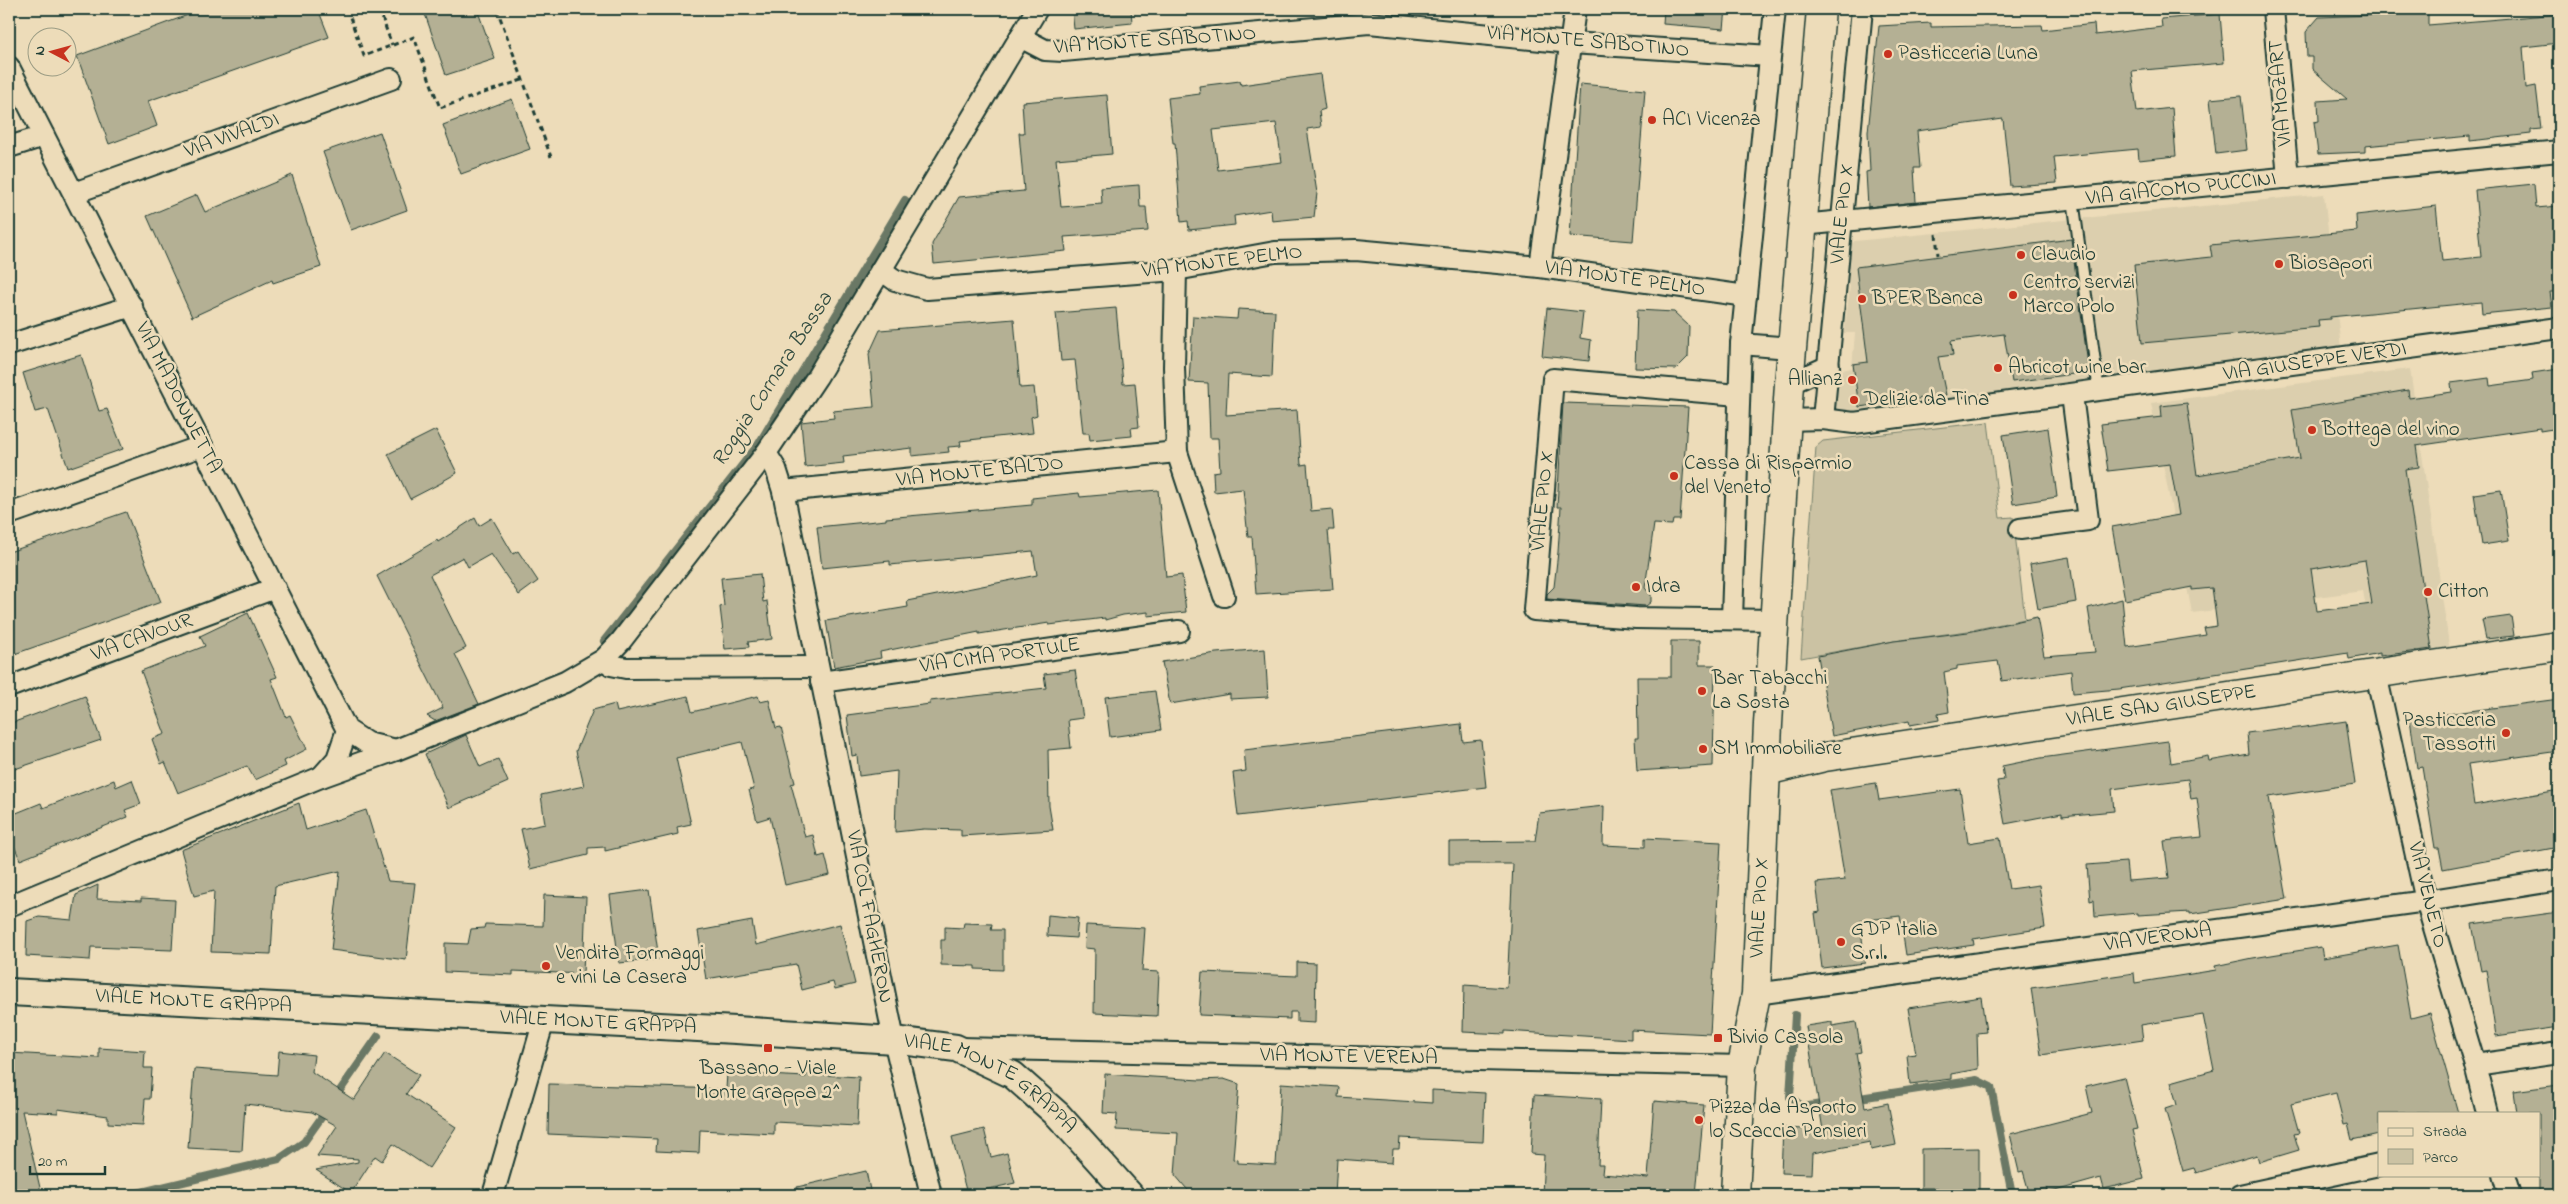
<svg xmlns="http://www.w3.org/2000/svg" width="2568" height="1204" viewBox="0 0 2568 1204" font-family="'Indie Flower',sans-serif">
<rect width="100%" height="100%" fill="#eddcb9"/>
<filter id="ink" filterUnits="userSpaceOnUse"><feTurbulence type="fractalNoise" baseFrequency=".02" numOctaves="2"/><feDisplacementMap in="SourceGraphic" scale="10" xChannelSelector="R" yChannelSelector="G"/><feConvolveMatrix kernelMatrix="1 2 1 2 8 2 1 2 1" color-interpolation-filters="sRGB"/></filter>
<g filter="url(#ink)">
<g fill="#dccfae">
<polygon points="2324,194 2341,349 1845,420 1829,411 1835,371 1852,368 1855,333 1844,333 1850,286 1842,279 1849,245 1855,241"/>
<polygon points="2410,369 2450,652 2376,663 2363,591 2192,613 2151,403"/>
</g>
<polygon fill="#cbc2a3" stroke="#75806c" points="1988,422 2000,518 2013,517 2025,619 1968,631 1894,641 1801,658 1816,447 1823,441"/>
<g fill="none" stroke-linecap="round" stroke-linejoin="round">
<g stroke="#6b7865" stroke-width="8">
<polyline points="604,641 758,445 905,200"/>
<polyline points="1795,1015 1790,1097 1803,1107 1827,1103"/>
<polyline points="334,1099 378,1036"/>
<polyline points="1853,1099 1977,1080 1991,1087 2012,1195"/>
<polyline points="129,1195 279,1159 304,1142 326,1111"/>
</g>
</g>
<g fill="#b4b094" stroke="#1f3d34" fill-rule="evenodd">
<polygon points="204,9 318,9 329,37 148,101 157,126 109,144 77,56"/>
<polygon points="439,9 477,9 495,59 446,75 425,14"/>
<polygon points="1072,9 1131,9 1132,23 1074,29"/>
<polygon points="1664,9 1726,9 1724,29 1663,24"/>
<polygon points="2428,13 2428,25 2559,14 2559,43 2523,47 2526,88 2536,86 2541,129 2531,130 2531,134 2470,141 2470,136 2365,146 2365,152 2318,154 2314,122 2319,121 2318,101 2347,99 2312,69 2312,57 2307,57 2306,32 2319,17"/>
<polygon points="2220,14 2224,63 2132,71 2137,112 2172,108 2176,156 2139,160 2138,149 2054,157 2057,183 2010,186 2003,119 1917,131 1920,168 1914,168 1916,202 1868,207 1866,172 1870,171 1868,132 1879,26 1931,23 1931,27 2042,25 2043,30 2094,24 2095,35 2162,27 2161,19"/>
<path d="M1320 74 1325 109 1319 111 1321 127 1307 129 1317 193 1314 217 1272 221 1271 210 1234 216 1235 225 1189 230 1188 221 1181 222 1175 143H1173L1168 98 1200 94 1199 86 1240 81 1241 85ZM1276 123 1282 162 1218 170 1213 130Z"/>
<polygon points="1580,84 1645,90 1633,241 1570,236"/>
<polygon points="1107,95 1112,154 1056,159 1061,207 1102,204 1101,188 1139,185 1140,207 1146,207 1148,231 1064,237 1066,251 934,264 932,244 959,197 1024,191 1019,133 1024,133 1022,102"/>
<polygon points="2241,96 2247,150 2216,154 2210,99"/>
<polygon points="512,99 530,149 461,174 443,125"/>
<polygon points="380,132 407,210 351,230 323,152"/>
<polygon points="292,175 321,267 273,283 272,280 192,317 147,216 197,195 205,212"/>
<polygon points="2534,184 2536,208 2559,206 2559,292 2550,292 2552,307 2482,314 2481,302 2330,317 2330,319 2318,320 2319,327 2142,343 2134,265 2212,257 2210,245 2357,231 2356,215 2436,206 2442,261 2481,257 2475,190"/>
<polygon points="2071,239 2089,372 2012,382 2004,334 1951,341 1953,355 1938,357 1946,395 1859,407 1853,364 1868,362 1856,267"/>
<polygon points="1116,308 1123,384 1135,383 1139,427 1131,428 1132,436 1090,440 1089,433 1083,433 1075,360 1061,361 1056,313"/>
<polygon points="1547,308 1583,312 1580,338 1591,340 1589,361 1542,356"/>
<polygon points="1238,309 1275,311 1272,377 1228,374 1226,415 1297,410 1301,465 1307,464 1311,511 1332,509 1334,530 1328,530 1333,589 1256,594 1252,537 1248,537 1243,489 1214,492 1213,472 1220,471 1218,438 1210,438 1208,383 1189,382 1193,316 1237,319"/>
<polygon points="1637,310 1674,312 1689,326 1688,357 1676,369 1635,368"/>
<polygon points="1014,319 1020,388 1034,387 1037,415 1031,417 1033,433 960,441 961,446 948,447 949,452 912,456 912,448 843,456 844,463 805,467 801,422 834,418 833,411 874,407 869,354 880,330"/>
<polygon points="81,355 99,411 107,409 123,449 68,468 48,409 35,412 23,373"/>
<path d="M2559 369V428L2540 431V428L2416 446 2419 467 2405 469 2432 649 2380 656V653L2349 659 2348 653 2119 689 2073 693 2071 671 2002 681 1998 661 1957 666V669L1944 672 1949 712 1938 714 1939 720 1910 725 1909 721 1832 736 1818 656 1894 641 1968 632 2037 617 2044 656 2095 652 2088 608 2122 599 2127 647 2206 635 2204 628 2217 626 2212 588 2192 590V587L2125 600 2112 527 2179 515 2170 464 2108 471 2101 424 2162 417 2161 406 2187 403 2197 475 2300 458 2292 410 2408 390 2409 398 2452 392 2451 383 2489 378 2490 386 2533 380 2532 373ZM2365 560 2372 604 2317 611 2311 569Z"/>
<polygon points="1563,403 1688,407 1680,520 1673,520 1672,525 1654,524 1645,588 1651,595 1651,602 1646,606 1547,599 1547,594 1554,587 1558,552 1561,507 1557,507"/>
<polygon points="2048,428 2057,497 2013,504 2003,435"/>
<polygon points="436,430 457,473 443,481 443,482 410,499 388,454"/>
<polygon points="1158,490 1166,577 1182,575 1186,612 1148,616 1148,612 1123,615 1105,620 1105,618 1049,625 1049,623 979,634 979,632 880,652 881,658 834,667 826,621 908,607 907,601 1037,575 1033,551 890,565 890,561 822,568 817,527 886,520 886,518 1032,505 1032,498 1079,493 1080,497"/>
<polygon points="2501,490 2509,541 2482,545 2474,494"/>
<polygon points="126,512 161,602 9,656 9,552"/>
<polygon points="475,518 479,526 492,518 513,554 518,551 538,581 519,595 491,554 468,567 463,557 430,575 466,648 455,654 479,704 435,721 427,716 443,708 377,576 437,540 438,542"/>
<polygon points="2069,557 2076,602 2038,609 2030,564"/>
<polygon points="760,574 763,602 767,601 772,639 748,642 749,647 725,649 720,607 724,606 721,578"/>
<polygon points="248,613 277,677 271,679 286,717 290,715 307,749 284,761 286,766 255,780 247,766 178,793 165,762 161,764 152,739 165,734 141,671 205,646 200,636"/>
<polygon points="2511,616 2514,636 2486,639 2482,620"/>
<polygon points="1671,641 1699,641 1699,665 1715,665 1713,766 1637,771 1635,738 1638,738 1637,677 1671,677"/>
<polygon points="1265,649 1268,697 1230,699 1230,694 1170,704 1162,662 1216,653"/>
<polygon points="1075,670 1083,718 1068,720 1071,748 1048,750 1049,806 1053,830 961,836 961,830 924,829 895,832 897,771 859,776 857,755 852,756 847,715 930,704 930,701 1046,688 1044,674"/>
<polygon points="1155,691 1161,730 1110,737 1105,697"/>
<polygon points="85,696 101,740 9,771 9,724"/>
<polygon points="688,696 692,712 758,696 760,702 769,700 776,728 781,727 795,783 791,784 805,837 813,835 818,857 825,855 830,875 785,885 770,817 757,821 749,790 754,789 742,742 676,758 691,824 677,827 678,834 605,851 605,847 588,848 588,855 530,869 521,829 545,824 541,795 584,786 576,751 593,710 615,704 617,712"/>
<polygon points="2559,699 2559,751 2468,764 2474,805 2559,790 2559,847 2443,869 2439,848 2435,848 2422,767 2417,768 2410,719"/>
<polygon points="2346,721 2355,784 2269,797 2287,899 2190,914 2190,912 2138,915 2138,913 2095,917 2094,900 2090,901 2087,865 2126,862 2128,881 2169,878 2164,841 2202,837 2197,798 2191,799 2188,779 2112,789 2114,811 2062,816 2062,813 2005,824 1997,781 2004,780 2002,766 2041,758 2168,741 2171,763 2208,756 2209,761 2249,754 2247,733 2284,728 2284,730"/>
<polygon points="1461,724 1463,742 1481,740 1486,787 1238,816 1233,773 1246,771 1244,750"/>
<polygon points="466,735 480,767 498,759 508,782 449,808 425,754"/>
<polygon points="114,780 116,787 132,780 141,804 125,810 128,817 20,860 9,833 9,816 41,803 43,808"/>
<polygon points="1876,783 1879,800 1960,789 1968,843 2000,838 2009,889 2039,885 2045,928 1973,939 1974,945 1906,955 1900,916 1860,921 1865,963 1822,968 1815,913 1820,912 1816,883 1845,880 1830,790"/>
<polygon points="299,803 306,830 366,810 388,881 415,883 406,960 331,950 340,871 275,886 271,954 211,952 214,891 194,896 181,850"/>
<polygon points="1604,806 1603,845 1645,847 1645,838 1721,842 1710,1034 1631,1030 1631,1039 1505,1031 1505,1034 1463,1032 1464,985 1507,988 1513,864 1449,864 1449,842 1535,841 1539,813"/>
<polygon points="98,885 97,899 141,901 141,898 175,900 172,950 91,947 90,960 26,956 27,921 39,917 72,920 76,895"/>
<polygon points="649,890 659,959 619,963 610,895"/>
<polygon points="544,895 586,897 583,974 513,971 513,975 445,972 445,943 468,944 471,929 484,928 485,924 543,926"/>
<polygon points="2559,912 2559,1027 2496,1036 2486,970 2481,971 2472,924"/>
<polygon points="1048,915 1078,918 1076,938 1047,936"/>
<polygon points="752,921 756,945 840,924 855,984 835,989 833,982 802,990 796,964 706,979 698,931"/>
<polygon points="964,923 992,924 991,930 1003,930 1003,970 975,969 975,966 941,965 941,940 945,940 945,927 963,928"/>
<polygon points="1086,925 1145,928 1142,971 1159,972 1157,1016 1094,1013 1095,949 1085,948"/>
<polygon points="2398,945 2411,1018 2430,1013 2458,1113 2379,1113 2379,1134 2352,1140 2348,1124 2344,1125 2336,1093 2291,1104 2299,1133 2294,1134 2299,1150 2259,1162 2257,1155 2196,1173 2194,1168 2183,1171 2165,1109 2177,1105 2171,1082 2214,1070 2203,1015 2141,1025 2143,1040 2041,1055 2031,988 2134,973 2135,983 2216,970 2215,966 2253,958 2321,947 2323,958"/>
<polygon points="1297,962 1316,963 1315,1023 1297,1022 1297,1012 1290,1012 1290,1019 1199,1015 1202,972 1297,976"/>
<polygon points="1981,997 1986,1032 1977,1033 1978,1069 1951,1074 1951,1079 1910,1084 1907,1055 1916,1054 1908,1008"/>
<polygon points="1832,1022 1832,1026 1856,1022 1861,1052 1856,1053 1865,1108 1888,1103 1896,1145 1871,1150 1870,1142 1813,1153 1812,1174 1781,1173 1783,1128 1823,1130 1806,1026"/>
<polygon points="99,1048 145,1051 144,1068 152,1068 150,1099 145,1099 143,1125 108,1123 108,1116 58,1109 58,1113 22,1111 41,1192 27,1195 9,1195 9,1053 99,1058"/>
<polygon points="279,1051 314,1055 312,1072 354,1100 385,1053 419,1075 406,1094 456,1127 429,1168 393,1144 382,1161 375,1156 351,1193 316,1170 358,1162 358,1159 317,1156 337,1126 312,1112 245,1104 242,1151 188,1148 194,1069 277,1075"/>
<polygon points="727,1073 806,1077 806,1074 859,1077 857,1126 774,1122 774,1134 700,1130 699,1153 656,1151 657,1139 548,1134 549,1084 726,1089"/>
<polygon points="1105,1074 1200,1080 1224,1079 1239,1084 1233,1159 1238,1160 1238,1163 1276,1165 1281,1083 1339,1087 1338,1097 1432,1103 1432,1090 1485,1093 1483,1142 1400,1138 1399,1149 1393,1149 1392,1163 1337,1159 1335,1195 1192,1195 1175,1175 1178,1133 1116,1130 1117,1114 1103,1113"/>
<polygon points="2124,1077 2137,1129 2132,1130 2144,1179 2104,1189 2101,1178 2048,1193 2046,1188 2029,1192 2023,1171 2019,1172 2010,1134 2092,1113 2086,1086"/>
<polygon points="2559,1085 2559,1189 2539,1192 2539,1113 2516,1113 2513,1091"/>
<polygon points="1534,1095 1601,1099 1598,1165 1603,1165 1602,1174 1648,1178 1654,1101 1704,1105 1696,1195 1542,1195 1544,1155 1531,1154"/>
<polygon points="984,1129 991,1157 1007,1153 1015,1183 967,1194 952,1137"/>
<polygon points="1979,1148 1979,1192 1938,1192 1938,1188 1921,1188 1921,1149"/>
<polygon points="866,1171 871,1195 798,1195 797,1187"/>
</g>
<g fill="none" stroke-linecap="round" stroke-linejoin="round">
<g stroke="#1f3d34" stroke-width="14">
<polyline id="service" points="2073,199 2099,392"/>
</g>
<g stroke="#1f3d34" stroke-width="24">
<g id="minor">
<polyline points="2273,9 2288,178"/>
<polyline points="1020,37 1045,50 1063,51 1369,23 1571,43 1770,56"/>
<polyline points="9,67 347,730 367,743 396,750"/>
<polyline points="9,147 44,136"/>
<polyline points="74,193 391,79"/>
<polyline points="1802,225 2559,151"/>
<polyline points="1540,267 1575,9"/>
<polyline points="881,270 895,280 927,289 1176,270 1275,252 1356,250 1540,267 1746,296"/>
<polyline points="1176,270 1174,367 1177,452 1224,596"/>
<polyline points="1741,344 1791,348"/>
<polyline points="9,345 132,306"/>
<polyline points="1789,384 1829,366"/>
<polyline points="1738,395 1553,379 1534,610 1636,618 1775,620"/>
<path id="s1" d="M1823 419 1862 9"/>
<polyline points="1786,420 1823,419 1854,423 2559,328"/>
<polyline points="766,453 776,469 783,491 894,1040 931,1195"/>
<polyline points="783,491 1177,452"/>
<polyline points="9,514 202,446"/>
<polyline points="2020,529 2088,520 2072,395"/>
<polyline points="1732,619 1741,344 1775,9"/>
<polyline points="604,659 611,665 626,668 818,667"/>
<polyline points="2376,674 2426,901 2475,1065 2487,1113"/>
<polyline points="821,682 1179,631"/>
<polyline points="9,687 275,588"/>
<polyline points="321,777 337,759 347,730"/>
<polyline points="9,906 321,777 396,750 565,682 604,659 621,641 766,453 817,377 1037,9"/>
<polyline points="1756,994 2426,901 2559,880"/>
<polyline points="961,1048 1742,1066"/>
<polyline points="2475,1065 2559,1053"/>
<polyline points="2504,1175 2510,1195"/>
<polyline points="493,1195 544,1020"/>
<polyline points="2240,1195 2379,1165"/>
</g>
</g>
<g stroke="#1f3d34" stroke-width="30">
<g id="tertiary">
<path id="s2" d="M9 992 736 1030 894 1040 956 1048 1013 1075 1058 1115 1130 1195"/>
</g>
</g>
<g stroke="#1f3d34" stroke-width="31">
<g id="secondary">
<path id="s3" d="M1766 771 1825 757 2559 646"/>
<path id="s4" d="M1735 1195 1742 1066 1756 994 1768 724 1789 384 1821 9"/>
</g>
</g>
<g stroke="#1f3d34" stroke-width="3" stroke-dasharray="5 4" stroke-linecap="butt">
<polyline points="347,9 364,56 414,37 440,108 522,80"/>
<polyline points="379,9 392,45"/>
<polyline points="497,9 551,157"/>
<polyline points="1936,234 1938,255"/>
</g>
<use href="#service" stroke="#eddcb9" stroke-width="10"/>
<use href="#minor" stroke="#eddcb9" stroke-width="20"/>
<use href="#tertiary" stroke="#eddcb9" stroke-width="26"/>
<use href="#secondary" stroke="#eddcb9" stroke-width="28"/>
</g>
</g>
<g fill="#c8321e" stroke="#eddcb9" stroke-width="2">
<circle cx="1888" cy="54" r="5"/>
<circle cx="1652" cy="120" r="5"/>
<circle cx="2021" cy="255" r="5"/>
<circle cx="2279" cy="264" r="5"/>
<circle cx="2013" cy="295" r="5"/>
<circle cx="1862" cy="299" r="5"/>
<circle cx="1998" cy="368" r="5"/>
<circle cx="1852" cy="380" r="5"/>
<circle cx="1854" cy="400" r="5"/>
<circle cx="2312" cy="430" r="5"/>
<circle cx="1674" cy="476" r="5"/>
<circle cx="1636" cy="587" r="5"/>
<circle cx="2428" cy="592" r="5"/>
<circle cx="1702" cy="691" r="5"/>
<circle cx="2506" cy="733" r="5"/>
<circle cx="1703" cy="749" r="5"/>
<circle cx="1841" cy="942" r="5"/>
<circle cx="546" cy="966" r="5"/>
<rect x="1713" y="1033" width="10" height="10" rx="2.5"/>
<rect x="763" y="1043" width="10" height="10" rx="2.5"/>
<circle cx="1699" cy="1120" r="5"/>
</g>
<g text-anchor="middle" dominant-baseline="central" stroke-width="5" stroke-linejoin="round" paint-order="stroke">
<g font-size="21" fill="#1f3d34" stroke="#eddcb9">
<text transform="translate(1155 41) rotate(-4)">VIA MONTE SABOTINO</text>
<text transform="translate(1588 42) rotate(5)">VIA MONTE SABOTINO</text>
<text transform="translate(2281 93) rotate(-95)">VIA MOZART</text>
<text transform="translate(232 136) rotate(-20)">VIA VIVALDI</text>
<text transform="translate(2181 189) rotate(-6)">VIA GIACOMO PUCCINI</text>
<text stroke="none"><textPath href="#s1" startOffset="206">VIALE PIO X</textPath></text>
<text transform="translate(1222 262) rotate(-7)">VIA MONTE PELMO</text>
<text transform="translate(1625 279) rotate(8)">VIA MONTE PELMO</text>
<text transform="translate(2315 362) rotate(-8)">VIA GIUSEPPE VERDI</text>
<text transform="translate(178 398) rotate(63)">VIA MADONNETTA</text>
<text transform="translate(980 472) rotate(-6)">VIA MONTE BALDO</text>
<text transform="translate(1543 501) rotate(-85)">VIALE PIO X</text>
<text transform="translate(142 638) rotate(-20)">VIA CAVOUR</text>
<text transform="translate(1000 656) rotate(-8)">VIA CIMA PORTULE</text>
<text stroke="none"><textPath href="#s3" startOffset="401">VIALE SAN GIUSEPPE</textPath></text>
<text transform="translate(2427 895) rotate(76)">VIA VENETO</text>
<text stroke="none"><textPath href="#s4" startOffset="289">VIALE PIO X</textPath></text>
<text transform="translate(869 917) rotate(79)">VIA COL FAGHERON</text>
<text transform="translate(2158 938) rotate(-8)">VIA VERONA</text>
<text stroke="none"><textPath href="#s2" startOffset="185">VIALE MONTE GRAPPA</textPath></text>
<text stroke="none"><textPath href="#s2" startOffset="590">VIALE MONTE GRAPPA</textPath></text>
<text transform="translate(1349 1057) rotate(1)">VIA MONTE VERENA</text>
<text stroke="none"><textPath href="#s2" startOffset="995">VIALE MONTE GRAPPA</textPath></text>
</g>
<g font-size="21" fill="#1f3d34" stroke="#eddcb9" text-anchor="start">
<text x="1898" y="54">Pasticceria Luna</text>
<text x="1662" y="120">ACI Vicenza</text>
<text x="2031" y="255">Claudio</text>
<text x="2289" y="264">Biosapori</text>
<text x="2023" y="283">Centro servizi<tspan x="2023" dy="24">Marco Polo</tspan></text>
<text x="1872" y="299">BPER Banca</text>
<text x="2008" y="368">Abricot wine bar</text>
<text x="1842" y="380" text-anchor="end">Allianz</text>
<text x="1864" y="400">Delizie da Tina</text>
<text x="2322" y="430">Bottega del vino</text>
<text x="1684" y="464">Cassa di Risparmio<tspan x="1684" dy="24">del Veneto</tspan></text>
<text x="1646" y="587">Idra</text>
<text x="2438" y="592">Citton</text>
<text x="1712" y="679">Bar Tabacchi<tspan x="1712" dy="24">La Sosta</tspan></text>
<text x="2496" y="721" text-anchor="end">Pasticceria<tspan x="2496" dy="24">Tassotti</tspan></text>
<text x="1713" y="749">SM Immobiliare</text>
<text x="1851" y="930">GDP Italia<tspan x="1851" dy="24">S.r.l.</tspan></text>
<text x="556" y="954">Vendita Formaggi<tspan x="556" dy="24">e vini La Casera</tspan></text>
<text x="1728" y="1038">Bivio Cassola</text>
<text x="768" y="1069" text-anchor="middle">Bassano - Viale<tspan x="768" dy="24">Monte Grappa 2^</tspan></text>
<text x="1709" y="1108">Pizza da Asporto<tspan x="1709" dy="24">lo Scaccia Pensieri</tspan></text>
</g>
<g font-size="22" font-style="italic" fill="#324c40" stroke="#eddcb9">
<text transform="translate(773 380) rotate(-57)">Roggia Cornara Bassa</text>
</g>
</g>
<rect width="2568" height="1204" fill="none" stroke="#eddcb9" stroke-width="30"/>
<rect x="15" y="15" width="2538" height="1174" fill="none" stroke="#1f3d34" stroke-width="2" filter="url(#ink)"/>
<rect x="2378" y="1112" width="162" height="65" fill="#eddcb9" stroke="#9b9c84"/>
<rect x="2388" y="1128" width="25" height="8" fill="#eddcb9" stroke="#9b9c84"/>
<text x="2423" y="1136" font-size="15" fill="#1f3d34">Strada</text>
<rect x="2388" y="1149" width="25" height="15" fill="#cbc2a3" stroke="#9b9c84"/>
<text x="2423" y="1162" font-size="15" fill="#1f3d34">Parco</text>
<g transform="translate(52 52) rotate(276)"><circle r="24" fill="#eddcb9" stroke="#9b9c84"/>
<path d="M0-4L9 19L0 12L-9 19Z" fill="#c8321e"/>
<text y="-8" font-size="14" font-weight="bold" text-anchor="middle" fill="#1f3d34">N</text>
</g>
<path d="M30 1166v8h75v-8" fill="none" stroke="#1f3d34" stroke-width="2.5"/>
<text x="38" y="1166" font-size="15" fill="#1f3d34" stroke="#eddcb9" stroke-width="4" paint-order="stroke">20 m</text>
</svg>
